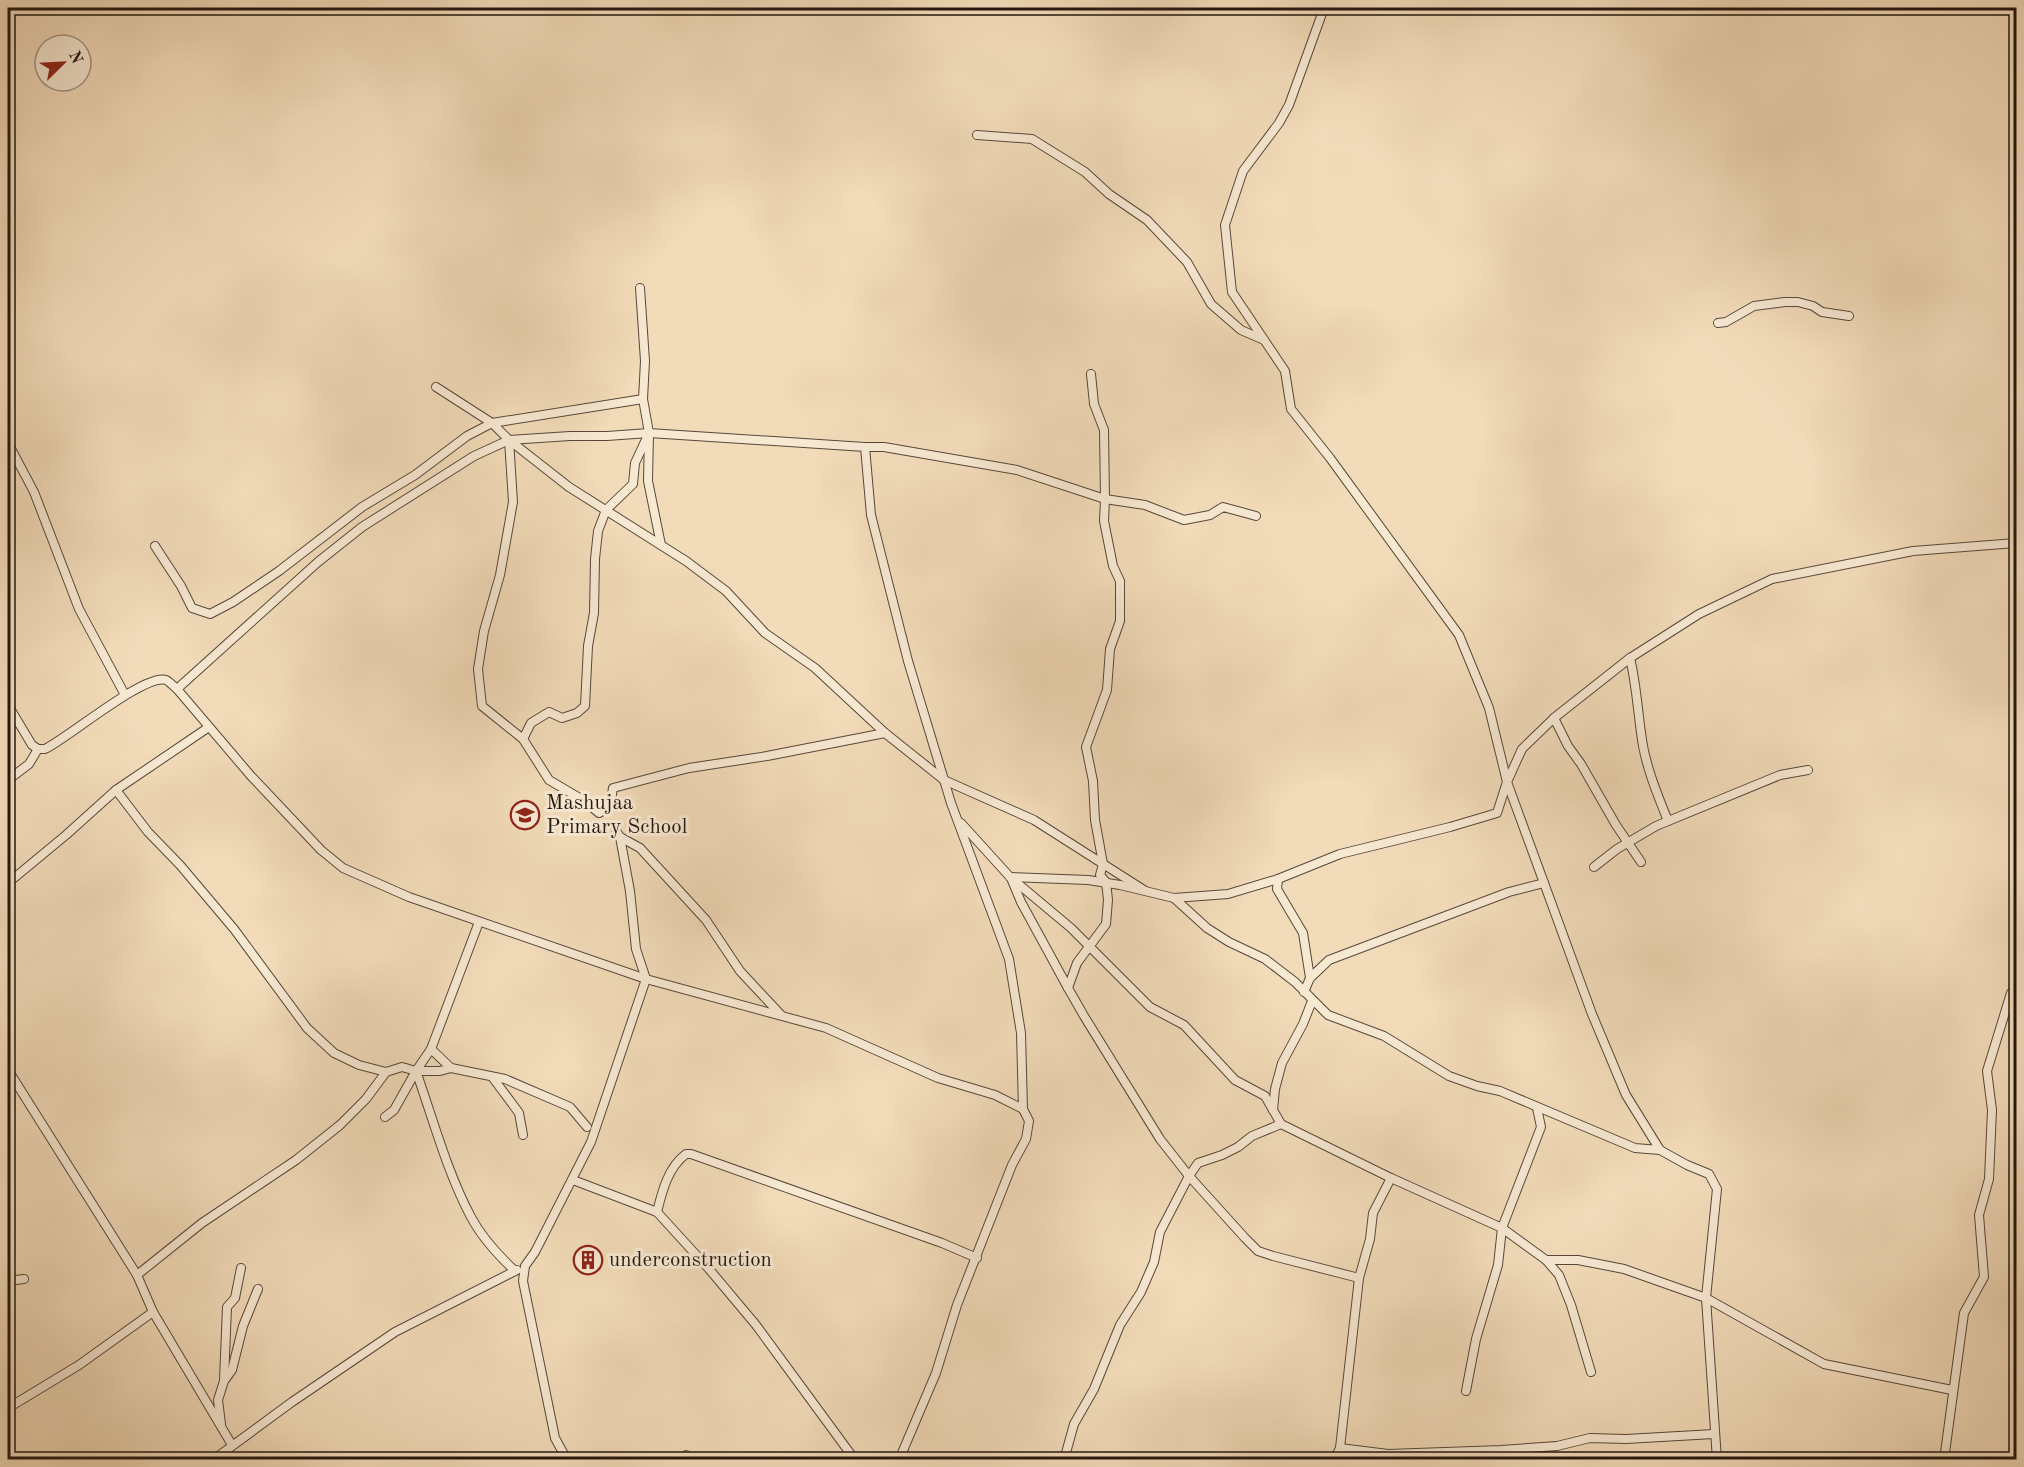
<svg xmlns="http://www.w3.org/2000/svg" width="2024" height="1467" viewBox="0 0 2024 1467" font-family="'Old Standard TT',serif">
<rect width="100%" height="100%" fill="#f2dbb9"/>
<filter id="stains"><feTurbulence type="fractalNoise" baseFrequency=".00333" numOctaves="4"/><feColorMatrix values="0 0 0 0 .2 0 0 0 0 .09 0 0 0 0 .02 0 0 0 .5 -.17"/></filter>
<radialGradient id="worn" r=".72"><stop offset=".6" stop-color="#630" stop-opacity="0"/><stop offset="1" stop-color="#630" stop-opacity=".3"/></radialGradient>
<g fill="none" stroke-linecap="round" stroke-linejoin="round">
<g stroke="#57483a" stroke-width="10">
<g id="minor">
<polyline points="977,135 1032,139 1085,172 1109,194 1147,220 1187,262 1211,304 1241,330 1264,340"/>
<polyline points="640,288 645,361 643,399 649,433 648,481 661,545"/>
<polyline points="1718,323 1726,322 1754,306 1785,302 1798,302 1813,306 1822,312 1849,316"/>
<polyline points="1091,374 1094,404 1104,430 1105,499 1104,521 1113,566 1120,581 1120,621 1110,649 1107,690 1086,747 1093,781 1095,820 1103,864 1100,875 1106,882 1108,900 1106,924 1077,963 1068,988 1084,1016 1160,1139 1189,1176 1245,1238 1258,1251 1273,1256 1359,1278"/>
<polyline points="436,387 492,423 509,440 569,487 686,561 726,591 765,633 815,668 885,733 944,780 1034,820 1144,890"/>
<polyline points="509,440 513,502 500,575 484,631 478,669 482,706 523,739 549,780 583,800 599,813 610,807 613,788 689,768 767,756 885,733"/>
<polyline points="8,443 34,492 79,609 125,695"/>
<polyline points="865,447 884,447 1017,470 1105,499 1145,505 1184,520 1210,515 1223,507 1256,516"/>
<polyline points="155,546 181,586 192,608 210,614 233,602 279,571 362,507 415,475 467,436 492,423 643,399"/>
<path d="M1630 658C1637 687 1638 717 1643 746 1648 772 1658 796 1668 821"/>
<polyline points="177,689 318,562 362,527 474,456 509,440 570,436 607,436 649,433 865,447 871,515 908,661 951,803 1009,959 1021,1033 1023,1109"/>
<path d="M8 705 32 745 38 749H45C68 738 145 673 166 680 169 681 174 687 177 689L251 776 321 850 343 868 409 897 646 979 826 1028 938 1078 995 1095 1023 1109 1029 1121 1026 1139 1012 1165 957 1305 936 1373 899 1460"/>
<polyline points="1554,718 1568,746 1581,764 1616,825 1641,862"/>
<polyline points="523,739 531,723 549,712 562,718 577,713 585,706 588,646 594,613 595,559 598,531 606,510 633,484 635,463 649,433"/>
<polyline points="8,780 29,764 38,749"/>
<path d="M116 790 148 832 180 865 234 929 307 1028 334 1053 359 1065 386 1072 402 1067 416 1071C433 1119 447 1172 471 1217 482 1238 498 1255 515 1271"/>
<polyline points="961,823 1010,877 1071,928 1150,1007 1184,1025 1235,1080 1265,1096 1281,1124 1391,1178 1502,1228 1546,1260 1578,1260 1624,1269 1706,1298 1824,1364 1952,1390"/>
<polyline points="620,837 640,848 706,920 740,971 781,1015"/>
<polyline points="1594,867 1617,849 1656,826 1780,775 1808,770"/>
<polyline points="1010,877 1088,880 1120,885 1174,898 1228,894 1278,879 1340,854 1450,827 1497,813 1507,782 1489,708 1459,635 1330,458 1291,409 1285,371 1232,292 1225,225 1243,171 1279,123 1289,105 1324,8"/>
<polyline points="1011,878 1021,902 1068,988"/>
<polyline points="1278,879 1277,889 1303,933 1310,978"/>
<polyline points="8,883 66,835 116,790 209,727"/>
<polyline points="1174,898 1207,928 1229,942 1265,959 1295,982 1328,1015 1384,1036 1449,1076 1477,1086 1500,1091 1635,1148 1660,1150"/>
<polyline points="1304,992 1310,978 1329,960 1509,892 1544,883"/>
<polyline points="431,1049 451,1068 505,1079 570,1107 587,1127"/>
<polyline points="8,1070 137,1275 153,1312 232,1445"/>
<polyline points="416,1071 440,1071 451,1068"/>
<polyline points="493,1078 519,1113 523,1135"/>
<polyline points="1273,1110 1275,1089 1282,1063 1303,1024 1312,1001"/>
<polyline points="385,1117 394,1110 416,1071 431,1049 479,922"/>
<polyline points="573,1180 657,1212 709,1269 756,1325 855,1460"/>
<path d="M657 1212C662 1192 668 1167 686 1154H691L942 1243 977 1258"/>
<polyline points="1546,1260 1559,1275 1571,1305 1591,1372"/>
<polyline points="137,1275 202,1223 296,1160 340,1125 366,1099 386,1072"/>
<polyline points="8,1281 24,1279"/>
<polyline points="224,1380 227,1307 235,1298 241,1268"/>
<polyline points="1466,1391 1476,1339 1498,1265 1502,1228 1541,1127 1537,1108"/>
<polyline points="8,1408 79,1365 153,1312"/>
<polyline points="221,1424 218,1400 224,1381 232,1370 243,1326 258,1289"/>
<polyline points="1340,1448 1388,1454 1501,1450 1557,1446 1590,1438 1626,1439 1714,1434"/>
<polyline points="213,1460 292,1402 395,1332 517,1270"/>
<polyline points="567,1460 555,1438 523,1281 525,1266 535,1252 591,1142 646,979 636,949 630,891 620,837 616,831"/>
<polyline points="677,1460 686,1455 695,1460"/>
<polyline points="1064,1460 1074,1424 1094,1389 1120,1325 1141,1292 1154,1262 1160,1232 1189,1176 1198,1163 1222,1155 1238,1147 1252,1136 1281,1124"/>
<polyline points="1334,1460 1340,1448 1359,1278 1370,1239 1373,1213 1391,1178"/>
<polyline points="1717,1460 1706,1298 1717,1189 1709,1174 1687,1165 1660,1150 1626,1095 1592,1014 1507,782 1522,749 1554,718 1630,658 1699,614 1772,579 1913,551 2016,543"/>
<polyline points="1944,1460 1964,1313 1984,1277 1979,1215 1989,1179 1992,1110 1987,1071 2011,993 2016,988"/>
</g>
</g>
<use href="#minor" stroke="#f7e8d2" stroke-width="8"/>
</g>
<defs>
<g id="school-ring" transform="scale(1.5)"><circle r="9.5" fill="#f7e8d2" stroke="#8f2418" stroke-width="1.5"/><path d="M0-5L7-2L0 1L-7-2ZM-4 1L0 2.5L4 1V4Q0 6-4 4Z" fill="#8f2418"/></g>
<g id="building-ring" transform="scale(1.5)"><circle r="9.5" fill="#f7e8d2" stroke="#8f2418" stroke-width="1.5"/><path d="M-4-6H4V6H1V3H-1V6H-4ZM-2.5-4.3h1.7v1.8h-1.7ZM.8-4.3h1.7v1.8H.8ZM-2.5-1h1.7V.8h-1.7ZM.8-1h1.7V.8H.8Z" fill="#8f2418"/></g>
</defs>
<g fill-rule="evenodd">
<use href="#school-ring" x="525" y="815"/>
<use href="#building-ring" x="588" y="1260"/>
</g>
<g text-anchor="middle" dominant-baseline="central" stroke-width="6" stroke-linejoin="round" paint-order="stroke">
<g font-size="21" fill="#231710" stroke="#f7e8d2" text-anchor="start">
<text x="546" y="803">Mashujaa<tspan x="546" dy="24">Primary School</tspan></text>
<text x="609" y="1260">underconstruction</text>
</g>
</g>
<rect width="2024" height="1467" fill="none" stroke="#f2dbb9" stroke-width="30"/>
<rect x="9" y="9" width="2006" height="1449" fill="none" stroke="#231710" stroke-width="3"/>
<rect x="15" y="15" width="1994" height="1437" fill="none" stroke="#231710" stroke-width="1.5"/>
<g transform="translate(63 63) rotate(66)"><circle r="28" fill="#f7e8d2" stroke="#a29484" stroke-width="1.5"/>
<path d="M0-4.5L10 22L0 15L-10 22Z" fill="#8f2418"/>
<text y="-9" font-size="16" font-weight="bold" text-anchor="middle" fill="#231710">N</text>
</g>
<rect width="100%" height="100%" filter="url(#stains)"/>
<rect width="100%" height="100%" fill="url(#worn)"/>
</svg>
